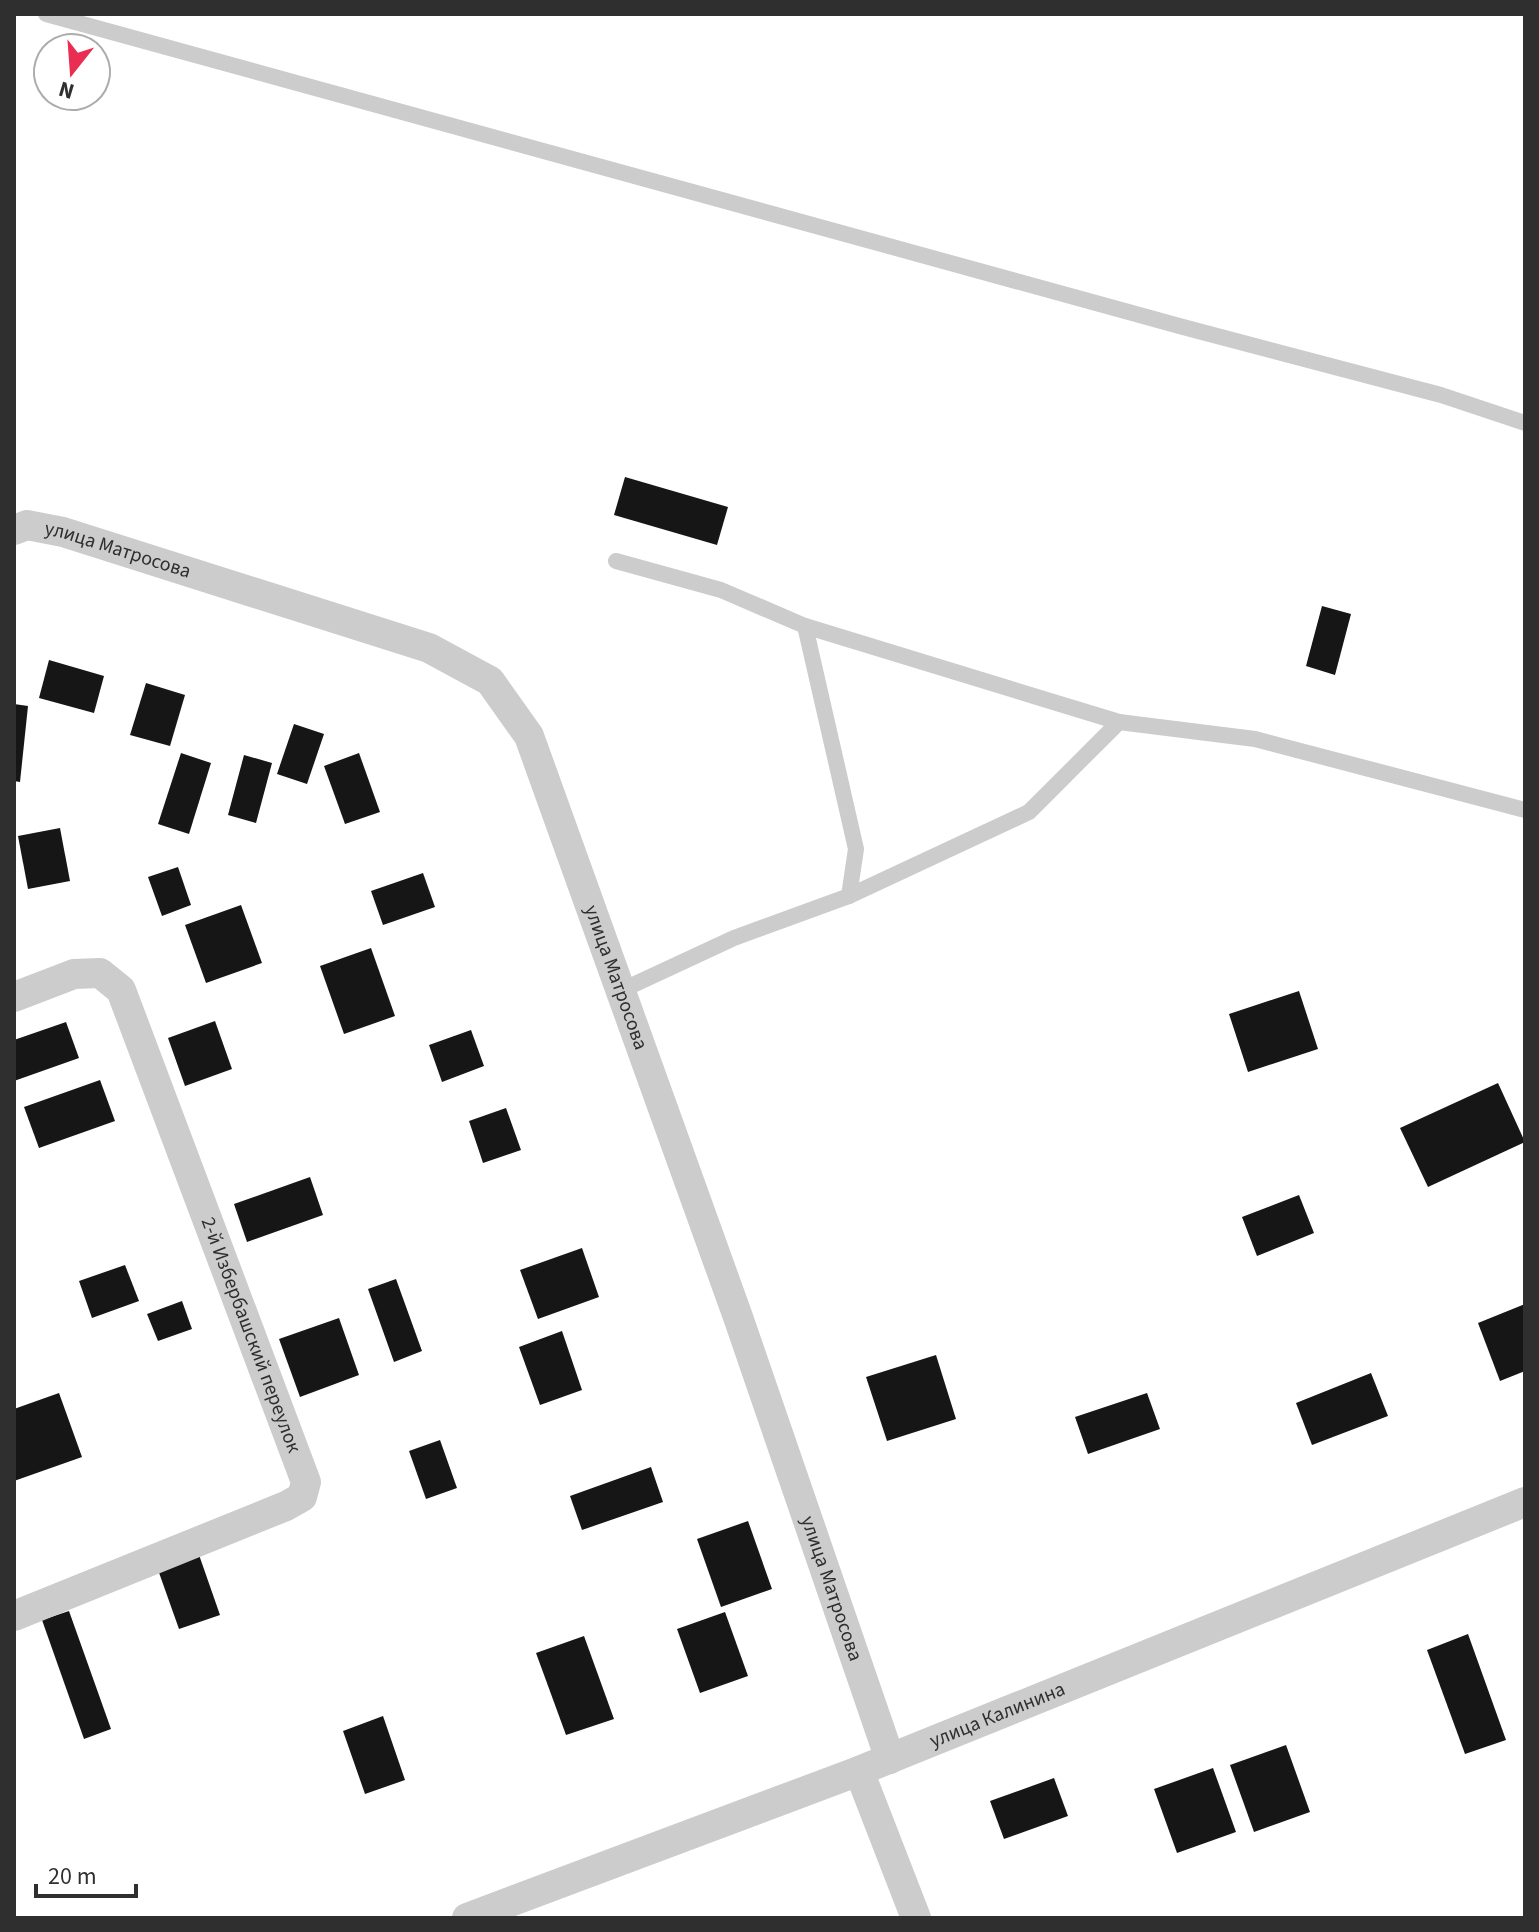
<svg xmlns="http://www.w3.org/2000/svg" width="1539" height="1932" viewBox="0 0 1539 1932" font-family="'Source Sans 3',sans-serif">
<rect width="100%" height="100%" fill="#fff"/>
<g fill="#161616">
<polygon points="625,477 728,507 717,545 614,515"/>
<polygon points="1322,606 1351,614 1335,675 1306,666"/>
<polygon points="49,660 104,676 94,713 39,698"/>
<polygon points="146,683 185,695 170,746 130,735"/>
<polygon points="14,704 28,706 20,782 14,781"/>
<polygon points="294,724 324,734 307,784 277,774"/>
<polygon points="181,753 211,763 189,834 158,824"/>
<polygon points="359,753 380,812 345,824 324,766"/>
<polygon points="244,755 272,763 256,823 228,815"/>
<polygon points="60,828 70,881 28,889 18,836"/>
<polygon points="178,867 191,905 162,916 148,877"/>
<polygon points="423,873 435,907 383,925 371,891"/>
<polygon points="241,905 262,963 206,983 185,925"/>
<polygon points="371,948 395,1016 344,1034 320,966"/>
<polygon points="1299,991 1318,1049 1248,1072 1229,1014"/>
<polygon points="215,1021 232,1069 185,1086 168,1038"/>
<polygon points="66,1022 79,1058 14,1081 14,1040"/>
<polygon points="471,1030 484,1066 442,1082 429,1045"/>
<polygon points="100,1080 115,1121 39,1148 24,1107"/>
<polygon points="1498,1083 1525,1142 1428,1187 1400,1128"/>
<polygon points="506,1108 521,1150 483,1163 469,1121"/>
<polygon points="310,1177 323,1215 247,1242 234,1204"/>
<polygon points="1299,1195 1314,1233 1257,1256 1242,1217"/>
<polygon points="582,1248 599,1297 538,1319 520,1270"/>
<polygon points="125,1265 139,1301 92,1318 79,1281"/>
<polygon points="396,1279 422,1351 394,1362 368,1289"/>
<polygon points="182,1301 192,1329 158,1341 147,1314"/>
<polygon points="1525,1304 1525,1371 1500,1381 1478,1323"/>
<polygon points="339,1318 359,1375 300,1397 279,1339"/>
<polygon points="562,1331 582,1390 540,1405 519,1347"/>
<polygon points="936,1355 956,1419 887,1441 866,1377"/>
<polygon points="1371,1373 1388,1416 1312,1445 1296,1403"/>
<polygon points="59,1393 82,1457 14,1481 14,1409"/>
<polygon points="1147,1393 1160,1429 1088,1454 1075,1417"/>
<polygon points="440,1440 457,1488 426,1499 409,1451"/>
<polygon points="651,1467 663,1502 582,1530 570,1496"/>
<polygon points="748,1521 772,1589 721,1607 697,1539"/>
<polygon points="198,1552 220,1615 179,1629 157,1567"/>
<polygon points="69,1611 111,1729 84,1739 42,1620"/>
<polygon points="725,1612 748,1676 700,1693 677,1629"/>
<polygon points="1468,1634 1506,1740 1465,1754 1427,1650"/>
<polygon points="584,1636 614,1719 566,1735 536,1653"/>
<polygon points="383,1716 405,1780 365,1794 343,1731"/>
<polygon points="1286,1745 1310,1812 1254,1832 1230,1765"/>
<polygon points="1213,1768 1236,1832 1177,1853 1154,1789"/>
<polygon points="1054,1778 1068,1816 1004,1839 990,1801"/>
</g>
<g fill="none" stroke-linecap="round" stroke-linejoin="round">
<g stroke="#ccc" stroke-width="16">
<polyline points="46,14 1183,327 1441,395 1525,423"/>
<polyline points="616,561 721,590 805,626 856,849 849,896"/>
<polyline points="805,626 1119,722"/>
<polyline points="620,991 734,938 849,896 1029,812 1119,722 1255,739 1525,810"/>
</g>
<g stroke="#ccc" stroke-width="30">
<path id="s1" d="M14 530 27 525 63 532 429 648 490 681 529 736 738 1317 890 1759"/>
<path id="s2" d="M14 997 74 974 100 973 121 990 306 1482 302 1497 286 1506 14 1616"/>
<polyline points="859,1771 916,1918"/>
<path id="s3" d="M467 1918 859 1771 1525 1502"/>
</g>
</g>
<g text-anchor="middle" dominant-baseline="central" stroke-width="8" stroke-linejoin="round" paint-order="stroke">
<g font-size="20" fill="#2f2f2f" stroke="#fff">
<text stroke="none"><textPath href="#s1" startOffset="108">улица Матросова</textPath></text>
<text stroke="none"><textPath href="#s1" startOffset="828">улица Матросова</textPath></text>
<text stroke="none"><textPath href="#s2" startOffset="486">2-й Избербашский переулок</textPath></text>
<text stroke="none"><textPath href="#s1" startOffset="1476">улица Матросова</textPath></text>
<text stroke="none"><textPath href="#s3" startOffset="568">улица Калинина</textPath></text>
</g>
</g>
<rect width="1539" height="1932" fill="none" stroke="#2f2f2f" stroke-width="32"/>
<g transform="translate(72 72) rotate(197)"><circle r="38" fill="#ffffff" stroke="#acacac" stroke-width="2"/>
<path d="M0-6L14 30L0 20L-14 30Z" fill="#ea2d53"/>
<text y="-12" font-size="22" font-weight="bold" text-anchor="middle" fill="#2f2f2f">N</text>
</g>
<path d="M36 1884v12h100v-12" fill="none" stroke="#2f2f2f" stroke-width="4"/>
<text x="48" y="1884" font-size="24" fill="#2f2f2f" stroke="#ffffff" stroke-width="6" paint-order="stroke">20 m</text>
</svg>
